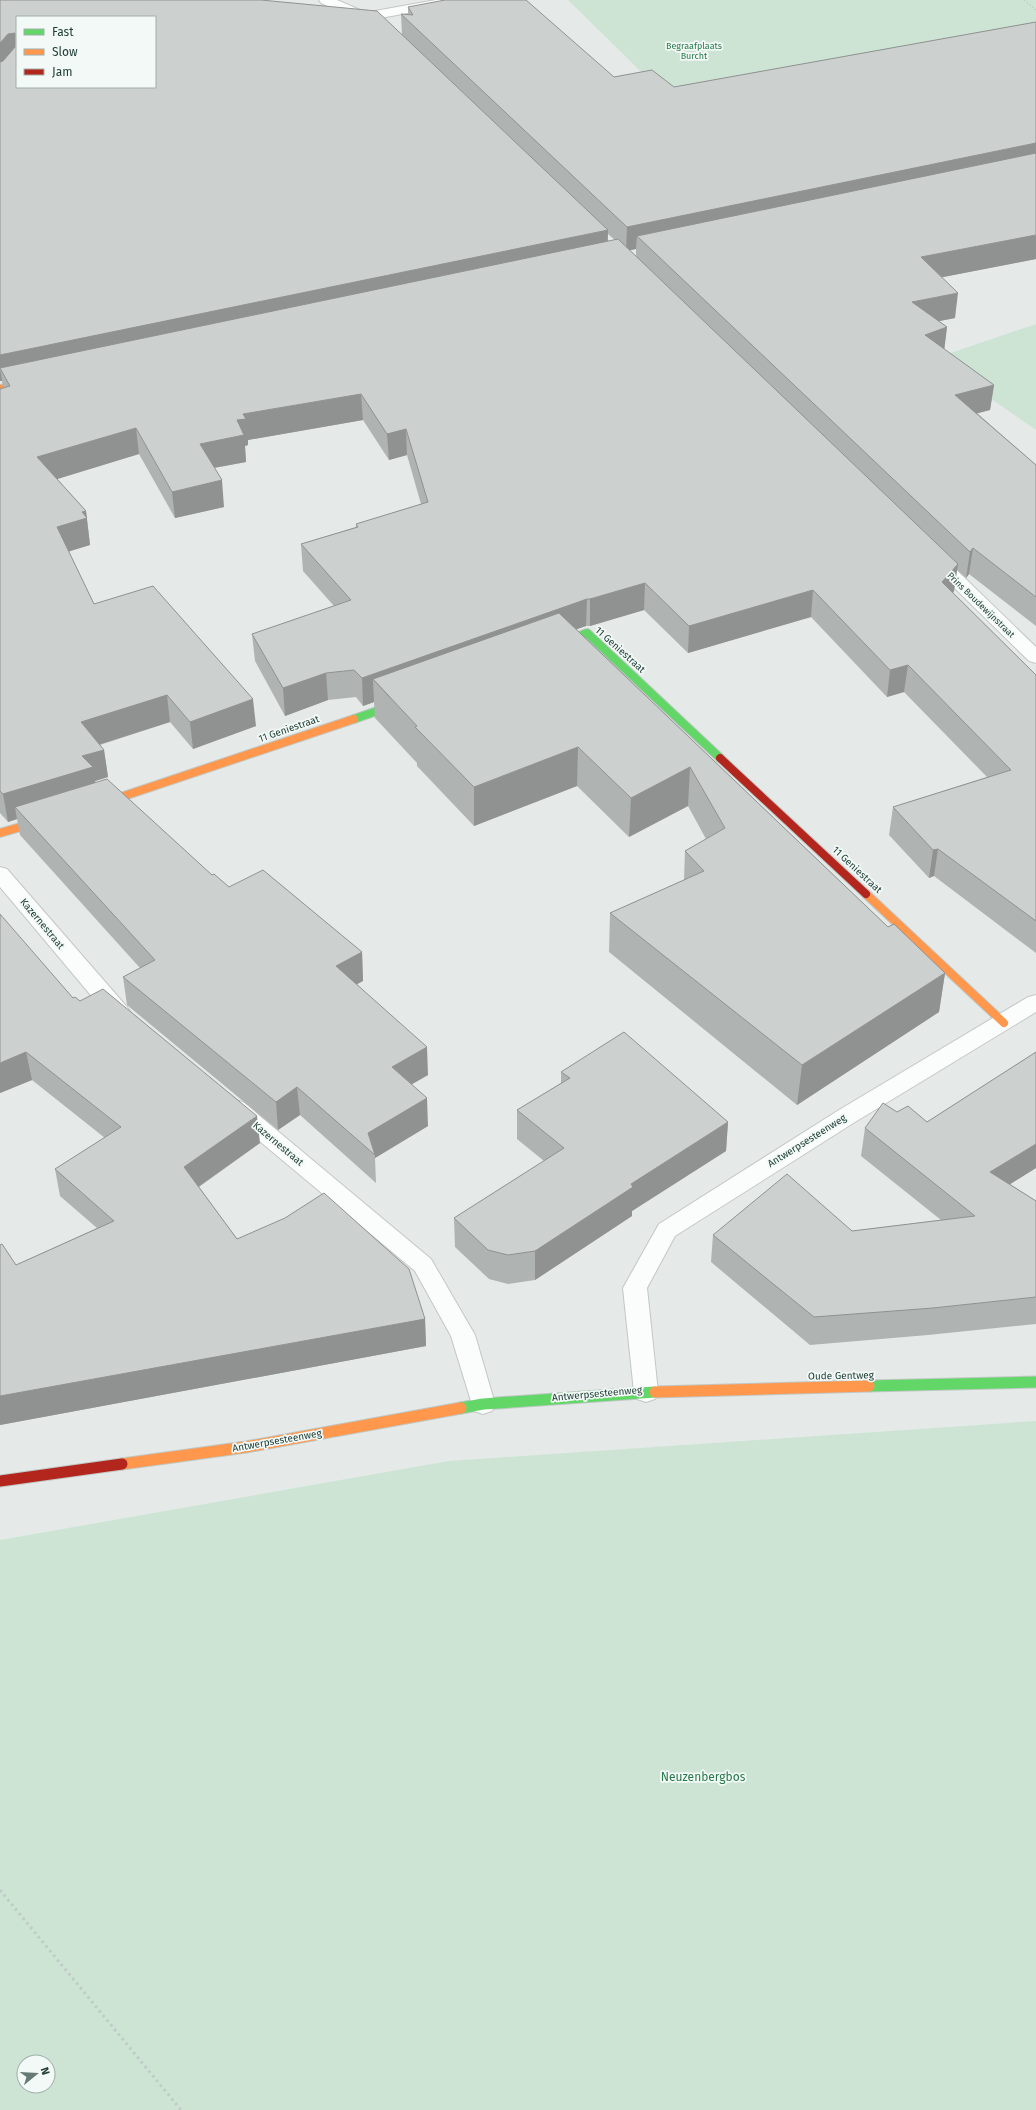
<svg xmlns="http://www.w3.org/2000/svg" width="1036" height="2110" viewBox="0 0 1036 2110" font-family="'Fira Sans',sans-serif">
<rect width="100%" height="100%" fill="#e5eae8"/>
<g fill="#cde4d5" fill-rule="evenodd">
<polygon points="568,0 1036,0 1036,39 676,106"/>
<polygon points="1036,324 1036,430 933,359"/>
<path d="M1036 1421V2110H0V1540L449 1461ZM24 2062H48V2086H24Z"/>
</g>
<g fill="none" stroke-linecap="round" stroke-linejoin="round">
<g stroke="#c2c7c5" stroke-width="2">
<polygon id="lane" points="436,0 464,0 457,4 364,21 357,17 364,13"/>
</g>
<g stroke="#c2c7c5" stroke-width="2">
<g id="street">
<polygon points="319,0 337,0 376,17 378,20 376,23 366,23 321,3"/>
<polygon points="935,554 941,555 1036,647 1036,663 1029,661 929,563 926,559 929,555"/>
<path d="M0 867 7 869 127 1007 130 1012 127 1017C117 1020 112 1018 104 1011L0 887Z"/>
<polygon points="1036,995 1036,1012 855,1122 675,1236 647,1288 658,1392 655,1399 646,1402 637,1399 634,1392 623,1288 659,1224 839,1110 1028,997"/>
<polygon points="235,1100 243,1102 431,1259 475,1335 495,1404 492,1411 483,1414 474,1411 451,1336 415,1271 227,1114 224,1108 227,1102"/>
</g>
</g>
<g stroke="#c0c8c5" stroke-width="10">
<g id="fast-far1">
<polyline points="554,646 587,633 720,758"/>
<polyline points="354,719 403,702"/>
</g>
</g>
<g stroke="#c0c8c5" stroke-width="13">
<g id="fast">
<polyline points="869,1386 1036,1382"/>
<polyline points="461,1408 483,1404 655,1392"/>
</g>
</g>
<g stroke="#c0c8c5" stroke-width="8">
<polyline id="slow-far2" points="0,388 33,381"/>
</g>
<g stroke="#c0c8c5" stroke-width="10">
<g id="slow-far1">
<polyline points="97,805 354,719"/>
<polyline points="0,833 48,819"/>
<polyline points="866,894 1004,1023"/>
</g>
</g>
<g stroke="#c0c8c5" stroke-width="13">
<g id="slow">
<polyline points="655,1392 869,1386"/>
<polyline points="122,1464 246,1447 461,1408"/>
</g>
</g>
<g stroke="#c0c8c5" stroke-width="10">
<polyline id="jam-far1" points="720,758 866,894"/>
</g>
<g stroke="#c0c8c5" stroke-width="13">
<polyline id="jam" points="0,1481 122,1464"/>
</g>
<polyline stroke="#c1cac8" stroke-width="1.5" stroke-dasharray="1.5 2" stroke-linecap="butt" points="1024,0 1036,10"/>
<polyline stroke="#c1cac8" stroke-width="3" stroke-dasharray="2.5 3.5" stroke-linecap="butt" points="0,1890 181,2110"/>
<use href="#lane" fill="#fbfcfc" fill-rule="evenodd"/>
<use href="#street" fill="#fbfcfc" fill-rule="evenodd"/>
<use href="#fast-far1" stroke="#63d668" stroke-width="8"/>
<use href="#fast" stroke="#63d668" stroke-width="11"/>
<use href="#slow-far2" stroke="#ff974d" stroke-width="6"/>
<use href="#slow-far1" stroke="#ff974d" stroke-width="8"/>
<use href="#slow" stroke="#ff974d" stroke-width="11"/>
<use href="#jam-far1" stroke="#b3261e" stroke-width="8"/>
<use href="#jam" stroke="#b3261e" stroke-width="11"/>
</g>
<g fill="#afb4b2" fill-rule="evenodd">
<path d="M0 0 402 35 401 14H408V7L614 77 674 87 1036 22V259L942 277 955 318 939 321 947 327 944 349 994 385 990 410 977 413 1036 465V626L969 574 966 578 957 570 954 591 953 593 1036 675V953L934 876 929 878 889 835 893 807 987 777 904 692 887 697 811 617 688 653 644 610 590 626H586L576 629 888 927 945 973 939 1012 797 1105 609 952 610 913 684 880 685 851 706 839 688 806 629 837 577 786 474 826 417 766V763L375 718 374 702 363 706 356 697 328 700 285 716 255 661 252 634 334 606 303 571 301 544 356 527V524L421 504 407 455 389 460 363 420 248 440V445L245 446 246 462 214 468 224 507 175 518 139 454 57 479 86 511 90 545 68 551 94 604 256 726 193 749 170 722 100 745 104 750 108 777 95 781 96 783 212 875 229 887 362 952 363 981 357 984 428 1075 412 1084 428 1126 375 1158 376 1183 300 1115 278 1130 127 1005 123 977 140 968 20 835 17 819 8 822 0 813V389L3 388 2 381H0ZM608 234 615 240 608 242ZM636 249V256L630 250Z"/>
<polygon points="53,976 73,998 80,1001 260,1143 199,1187 237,1239 425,1319 426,1346 0,1425 0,1245 16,1265 97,1228 60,1196 55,1169 105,1138 32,1080 0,1093"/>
<polygon points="1036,1052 1036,1168 1010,1184 1036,1201 1036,1324 928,1335 810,1345 711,1262 713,1235 852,1231 941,1220 861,1156 865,1128 897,1112 927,1122"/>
<polygon points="561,1072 728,1122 726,1151 632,1211 632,1216 535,1280 508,1284 489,1279 455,1247 454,1218 544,1161 517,1139 517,1110 561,1083"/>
</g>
<g fill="#8f9291">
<polygon points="15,33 17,50 0,71 0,43 8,34"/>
<polygon points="1036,143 1036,166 637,236 636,249 626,251 627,227"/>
<polygon points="608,230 607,255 0,368 0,355"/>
<polygon points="1036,235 1036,259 918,282 921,257"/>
<polygon points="958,293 955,318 909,327 912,302"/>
<polygon points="947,327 944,352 925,335"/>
<polygon points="0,368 2,381 0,381"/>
<polygon points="994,385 990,410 952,420 955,395"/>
<polygon points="361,394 363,420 248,440 248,445 245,446 246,462 202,470 200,444 237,420 243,414"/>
<polygon points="136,428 139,454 41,484 37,457"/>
<polygon points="406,429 407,455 389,460 387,434"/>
<polygon points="222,480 224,507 175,518 172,492"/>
<polygon points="86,511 90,545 61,554 57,527 82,512"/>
<polygon points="973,548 969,574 966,578 970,552"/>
<polygon points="958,564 954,591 938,609 942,582"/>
<polygon points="645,583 644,610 590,626 590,599"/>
<polygon points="813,590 811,617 688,653 689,626"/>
<polygon points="587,599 586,626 389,697 373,679 374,702 363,706 362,678"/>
<polygon points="908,665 904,692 887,697 890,670"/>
<polygon points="326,673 328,700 285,716 283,688"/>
<polygon points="167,695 170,722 85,749 81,722"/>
<polygon points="253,699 256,726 193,749 190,722"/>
<polygon points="578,747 577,786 474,826 474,787"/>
<polygon points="104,750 108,777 95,781 97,795 15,807 17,819 8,822 3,794 82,756"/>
<polygon points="690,767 688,806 629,837 631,798"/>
<polygon points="938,849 934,876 929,878 933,850"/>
<polygon points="362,952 363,981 338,994 336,966"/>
<polygon points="945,973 939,1012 797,1105 802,1065"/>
<polygon points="427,1047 428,1075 393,1095 392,1067"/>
<polygon points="26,1052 32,1080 0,1093 0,1063"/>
<polygon points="297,1087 300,1115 278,1130 276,1102"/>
<polygon points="427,1098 428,1126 375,1158 375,1155 368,1133"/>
<polygon points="257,1116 260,1143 188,1194 184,1167"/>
<polygon points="728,1122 726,1151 632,1211 632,1216 535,1280 535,1251 631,1184"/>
<polygon points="1036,1144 1036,1168 985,1200 990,1172"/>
<polygon points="425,1319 426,1346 0,1425 0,1396"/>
</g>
<g fill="#ccd1cf" stroke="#8f9291" fill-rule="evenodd">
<path d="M0 0H261L377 11 608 230 0 355V62L3 61 15 47V33L8 34 0 43ZM17 17H155V87H17Z"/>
<polygon points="445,0 526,0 614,77 652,70 674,87 1036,22 1036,143 627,227 401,14 413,15 408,7"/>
<polygon points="1036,153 1036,235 921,257 958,293 912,302 947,327 925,335 994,385 955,395 1036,465 1036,597 973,548 970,552 637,236"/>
<polygon points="618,239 958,564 942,582 1036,675 1036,921 938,849 933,850 893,807 1011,770 908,665 890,670 813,590 689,626 645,583 590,599 587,599 362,678 354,670 326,673 283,688 252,634 351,600 301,544 358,527 356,524 428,502 406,429 387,434 361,394 243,414 246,419 237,420 244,435 200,444 222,480 172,492 136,428 37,457 86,511 82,512 87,518 57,527 94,604 153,586 253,699 190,722 167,695 81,722 104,750 82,756 93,767 3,794 0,791 0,389 10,386 0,368"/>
<polygon points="559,613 888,927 894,924 945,973 802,1065 610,913 704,871 685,851 725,828 690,767 631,798 578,747 474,787 415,727 417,726 373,679"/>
<polygon points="107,779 212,875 214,874 229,887 263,870 362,952 336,966 427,1047 392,1067 427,1098 368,1133 375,1155 297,1087 276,1102 123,977 155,960 15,807"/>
<polygon points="0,914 73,998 75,997 80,1001 103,989 257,1116 184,1167 237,1239 285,1218 324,1193 409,1269 425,1319 0,1396 0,1245 2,1244 16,1265 114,1221 55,1169 121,1127 26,1052 0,1063"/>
<polygon points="624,1032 728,1122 631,1184 633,1187 535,1251 508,1255 488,1250 454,1218 564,1148 517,1110 570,1078 561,1072"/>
<polygon points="1036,1052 1036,1144 990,1172 1036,1201 1036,1297 933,1308 814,1317 713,1235 787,1174 852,1231 975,1216 865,1128 883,1103 897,1112 908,1106 927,1122"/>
</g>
<g text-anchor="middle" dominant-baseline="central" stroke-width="3.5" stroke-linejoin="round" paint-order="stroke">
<g font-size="9" fill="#28794c" stroke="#f3f9f6">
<text x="694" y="46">Begraafplaats<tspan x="694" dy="10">Burcht</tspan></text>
</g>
<g font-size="9" fill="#213f39" stroke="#f3f9f6">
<text transform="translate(981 605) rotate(44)">Prins Boudewijnstraat</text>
</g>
<g font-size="10" fill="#213f39" stroke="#f3f9f6">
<text transform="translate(620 650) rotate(42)">11 Geniestraat</text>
<text transform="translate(289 729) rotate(-19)">11 Geniestraat</text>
<text transform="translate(857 870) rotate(43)">11 Geniestraat</text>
<text transform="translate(42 924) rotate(50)">Kazernestraat</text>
<text transform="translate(807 1141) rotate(-32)">Antwerpsesteenweg</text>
<text transform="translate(278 1144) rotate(40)">Kazernestraat</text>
<text transform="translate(841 1376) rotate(-1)">Oude Gentweg</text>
<text transform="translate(597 1394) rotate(-5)">Antwerpsesteenweg</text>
<text transform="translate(277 1441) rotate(-10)">Antwerpsesteenweg</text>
</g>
<g font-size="12" fill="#28794c" stroke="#f3f9f6">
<text x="703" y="1777">Neuzenbergbos</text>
</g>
</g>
<rect x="16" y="16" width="140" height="72" fill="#f3f9f6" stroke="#9fafaa"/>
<rect x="24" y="29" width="20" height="6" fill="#63d668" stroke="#9fafaa"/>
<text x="52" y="36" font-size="12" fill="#213f39">Fast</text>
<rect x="24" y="49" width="20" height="6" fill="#ff974d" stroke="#9fafaa"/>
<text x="52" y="56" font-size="12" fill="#213f39">Slow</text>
<rect x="24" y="69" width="20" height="6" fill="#b3261e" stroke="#9fafaa"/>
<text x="52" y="76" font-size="12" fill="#213f39">Jam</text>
<g transform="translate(36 2074) rotate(72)"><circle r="19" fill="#f3f9f6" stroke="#9fafaa"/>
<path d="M0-3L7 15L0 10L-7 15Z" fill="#667b76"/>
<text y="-6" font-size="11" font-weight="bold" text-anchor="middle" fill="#213f39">N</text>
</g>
</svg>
